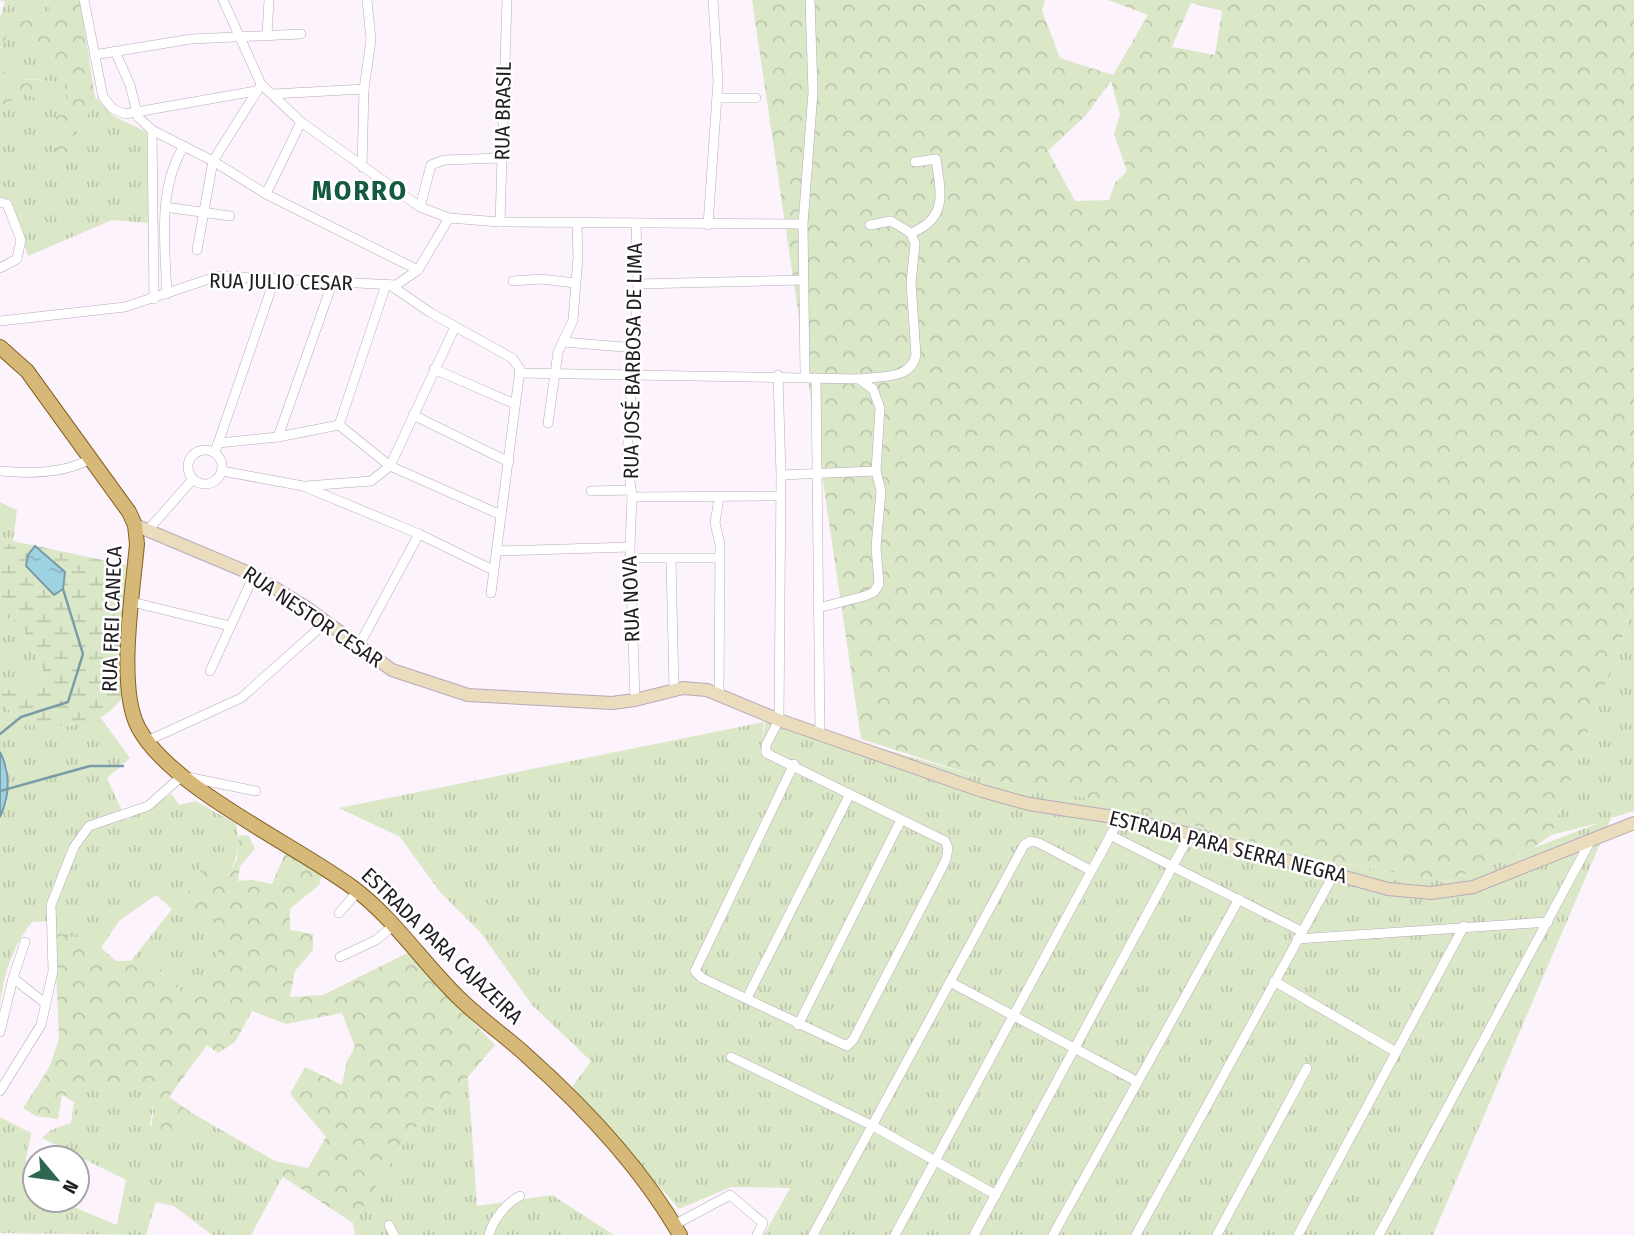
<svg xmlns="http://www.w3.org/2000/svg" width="1634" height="1235" viewBox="0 0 1634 1235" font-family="'Fira Sans Condensed',sans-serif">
<defs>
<pattern id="grass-tufts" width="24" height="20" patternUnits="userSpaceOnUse" patternTransform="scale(1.75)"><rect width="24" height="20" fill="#dbe8c8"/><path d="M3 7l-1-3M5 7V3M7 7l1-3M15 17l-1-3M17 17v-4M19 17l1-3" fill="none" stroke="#bcc6ac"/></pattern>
<pattern id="forest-crowns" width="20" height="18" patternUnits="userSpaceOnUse" patternTransform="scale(1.75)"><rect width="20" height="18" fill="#dbe8c8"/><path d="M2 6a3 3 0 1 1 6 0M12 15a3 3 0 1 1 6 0" fill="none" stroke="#bcc6ac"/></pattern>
<pattern id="wetland-marsh" width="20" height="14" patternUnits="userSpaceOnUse" patternTransform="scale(1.75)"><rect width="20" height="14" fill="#dbe8c8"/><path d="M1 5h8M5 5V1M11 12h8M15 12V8" fill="none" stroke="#bcc6ac"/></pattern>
<pattern id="water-ripples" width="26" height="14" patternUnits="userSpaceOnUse" patternTransform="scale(1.75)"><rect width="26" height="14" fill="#9fd3e1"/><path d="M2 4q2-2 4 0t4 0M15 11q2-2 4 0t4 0" fill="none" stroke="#89b5c1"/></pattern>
</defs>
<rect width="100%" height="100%" fill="#fcf3fd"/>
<g fill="url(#grass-tufts)">
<path d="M46 0 49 10C37 22 15 23 0 17L5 2 0 0Z"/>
<path d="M9 33C16 35 24 36 31 38 54 43 63 78 68 98L56 115 57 127 52 139 67 156 73 137 94 105 102 104 113 116 147 132 149 223 112 220 28 256 11 200 0 197V106L43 80 19 79 0 70V49Z"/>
<polygon points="0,502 17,510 13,541 0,551"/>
<polygon points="1634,604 1634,811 1611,818 1433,1235 764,1235 790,1188 731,1187 679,1209 572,1087 591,1061 532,1005 481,933 440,892 400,837 339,808 764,722 762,739 767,715 983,778 1114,803 1315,859 1446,881 1599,823 1551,835"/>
<polygon points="0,615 21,624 47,679 0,693"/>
<path d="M0 696 19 726 45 723 70 726 101 718 130 758 107 778 126 820 172 794 179 805 196 801 236 824C241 841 237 859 229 875L221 873 207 852C201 881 205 906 223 931L214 979 184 995 149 960 131 961 172 909 156 895 119 921 101 948 66 937 54 921 32 922C12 947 5 972 0 1003V817L7 802 8 769 0 752Z"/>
<polygon points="90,1073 105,1083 156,1088 150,1125 179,1134 192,1113 275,1161 271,1169 283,1176 251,1235 212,1235 174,1206 156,1202 146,1235 0,1233 0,1117 31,1133 22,1180 35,1191 35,1200 57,1200 117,1225 126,1180 42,1138 51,1130 71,1123 74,1102 62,1095"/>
<polygon points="468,1077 477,1206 552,1195 614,1235 355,1235 353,1223 409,1134"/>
</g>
<g fill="url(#forest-crowns)" fill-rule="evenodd">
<path d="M46 0H80L95 97 102 104 94 105 73 137 67 157H59L52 139 57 127 56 115 68 98C63 78 54 44 31 38 24 36 16 35 9 33L0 48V17C16 23 37 22 49 10Z"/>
<path d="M752 0H1045L1042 11 1060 58 1113 75 1148 15 1108 0H1634V604L1551 835 1533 848 1446 881 1316 859 1114 803 983 778 861 739ZM1191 3 1222 11 1215 55 1172 47ZM1111 81 1120 115 1114 134 1127 171 1115 183 1109 200 1075 201 1048 151 1086 115Z"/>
<polygon points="0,70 19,79 55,81 56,92 36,98 25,94 0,106"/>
<polygon points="239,835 249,836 255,849 240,866 238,881 253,880 272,884 286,851 323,873 319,885 290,909 290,930 313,934 313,950 295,971 290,997 323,995 407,953 495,1045 468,1077 409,1134 353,1223 271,1169 275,1161 308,1168 326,1137 290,1094 305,1067 342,1085 347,1061 355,1047 342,1013 286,1024 252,1011 235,1042 218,1053 207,1045 169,1097 192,1113 179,1134 151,1135 155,1088 105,1083 90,1073 83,1099 62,1095 58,1119 36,1116 23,1108 49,1068 59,1039 54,921 65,923 66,937 89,937 116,961 149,960 184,995 213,979 223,931 210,914 185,916 186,894 202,876 196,852 207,852 221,873 229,875 237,859"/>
</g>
<path fill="url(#wetland-marsh)" d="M13 541 126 565 121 700C115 706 108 714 100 718 76 731 45 723 19 726L0 696V693L47 679 21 624 0 615V551Z"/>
<g fill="url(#water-ripples)" stroke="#799ca8" stroke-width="2">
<polygon points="35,546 65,572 63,589 54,595 26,566 28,555"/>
<path d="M0 752C11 774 10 795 0 817Z"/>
</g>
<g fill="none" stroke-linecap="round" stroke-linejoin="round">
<g stroke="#799ca8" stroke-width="2.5">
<polyline points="0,734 21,717 68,702 83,654 63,589"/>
<polyline points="0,791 90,766 123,766"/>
</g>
<g stroke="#b7aaba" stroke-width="10">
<g id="street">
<polyline points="84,0 103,97 113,109 125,114 256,91"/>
<polyline points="223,0 261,84 301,122 420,207 449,218 500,222 803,224"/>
<polyline points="267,35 269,0"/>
<polyline points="115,51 130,85 138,117 152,130 213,161 266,194 418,270"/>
<polyline points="94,55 191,39 301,34"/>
<polyline points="273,94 364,89"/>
<polyline points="717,98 756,98"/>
<polyline points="152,130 154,299"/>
<polyline points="362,167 364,89 371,40 367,0"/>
<polyline points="266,194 301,122"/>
<polyline points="0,202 7,204 21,240 17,259 0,268"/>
<polyline points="165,207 230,216"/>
<polyline points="420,207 431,165 444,160 503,158"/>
<polyline points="500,222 507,0"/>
<polyline points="708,225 718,81 713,0"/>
<path d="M911 233C948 218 941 194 936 159L915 162"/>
<polyline points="197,250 213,161 259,88"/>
<polyline points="513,281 541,279 575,283"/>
<polyline points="638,284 803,280"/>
<polyline points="390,285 431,313 512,358 520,369 491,593"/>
<path d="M167 294C165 245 157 189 184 146"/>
<polyline points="0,321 125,307 218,276 396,285 418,270 449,218"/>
<polyline points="563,342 635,348"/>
<polyline points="434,369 515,404"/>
<path d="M519 373 859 379C880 376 911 380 916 355L911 283 915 244 911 233 891 221 870 225"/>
<polyline points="778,375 781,475 779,720 766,745 766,753 945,841 948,848 946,860 853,1040 847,1046 702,978 695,971 794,764"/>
<polyline points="805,376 803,224 813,92 810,0"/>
<polyline points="816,378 820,734"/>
<polyline points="413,415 509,462"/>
<polyline points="548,423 558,352 573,320 578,257 577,224"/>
<polyline points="339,425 386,285"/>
<polyline points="278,437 333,281"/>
<polyline points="218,443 278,437 339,425 390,466 501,515"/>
<circle cx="205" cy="467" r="17"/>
<polyline points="215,452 275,278"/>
<path d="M0 471C30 474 65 474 92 458"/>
<polyline points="222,471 303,486 419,534 493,570"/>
<polyline points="781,475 876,471"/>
<polyline points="306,486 371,481 390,466 455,327"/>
<polyline points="591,491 631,490"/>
<polyline points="632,497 780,496"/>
<polyline points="149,529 193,479"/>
<polyline points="496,551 630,547"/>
<polyline points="632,558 719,558"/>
<polyline points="671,559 674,690"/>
<polyline points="132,602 230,626"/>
<polyline points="818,608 865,596 874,592 879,584 876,547 881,491 876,471 880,408 873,389 859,379"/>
<polyline points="358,647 419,534"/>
<polyline points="210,671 254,575"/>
<polyline points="719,694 720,545 715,523 719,498"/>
<polyline points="635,700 630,547 632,497 627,456 638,284 636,225"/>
<polyline points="147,741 241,698 325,623"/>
<polyline points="1110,835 1301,931"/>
<polyline points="339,913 358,891"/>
<polyline points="1297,939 1548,922"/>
<polyline points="25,942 13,978 46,1004"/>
<polyline points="340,957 376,940 393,926"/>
<polyline points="1274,981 1396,1052"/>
<polyline points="950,982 1138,1082"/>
<polyline points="747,998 850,794"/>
<polyline points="798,1025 901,820"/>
<polyline points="0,1032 13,978"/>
<polyline points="731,1057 873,1126 996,1195"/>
<polyline points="0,1091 41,1025 53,971 51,905 74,847 89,826 148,806 182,776 256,791"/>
<polyline points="389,1225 394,1235"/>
<polyline points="674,1225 730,1195 763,1223 757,1235"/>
<path d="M489 1235C493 1220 506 1203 520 1196"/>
<polyline points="813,1235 1024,845 1031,841 1039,843 1090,870"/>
<polyline points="895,1235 1120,818"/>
<polyline points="974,1235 1190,834"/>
<polyline points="1053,1235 1239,899"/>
<polyline points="1136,1235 1334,874"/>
<polyline points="1217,1235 1307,1068"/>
<polyline points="1298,1235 1464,926"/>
<polyline points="1379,1235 1591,840"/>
</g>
</g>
<g stroke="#b7aaba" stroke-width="14">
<polyline id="secondary" points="135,525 254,575 307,608 392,670 468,695 612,703 635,700 683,688 707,690 779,720 982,791 1029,804 1120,818 1190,834 1388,889 1431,893 1473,887 1634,823"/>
</g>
<g stroke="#84631f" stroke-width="16">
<path id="primary" d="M0 347 27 371 129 512 135 525 137 544C133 590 117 687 138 727 169 787 294 844 352 887 393 917 422 962 458 997 479 1018 504 1035 526 1055 583 1106 642 1168 680 1235"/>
</g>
<use href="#street" stroke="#fff" stroke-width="9"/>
<use href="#secondary" stroke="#eadcbc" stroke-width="12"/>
<use href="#primary" stroke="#d6b878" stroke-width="14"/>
</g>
<g text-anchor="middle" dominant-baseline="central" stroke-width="5" stroke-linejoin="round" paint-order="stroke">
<g font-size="21" fill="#211c22" stroke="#fff">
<text transform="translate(503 111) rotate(-89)">RUA BRASIL</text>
<text transform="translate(281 282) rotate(1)">RUA JULIO CESAR</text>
<text transform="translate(633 361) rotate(-89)">RUA JOSÉ BARBOSA DE LIMA</text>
<text transform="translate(631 599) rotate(-92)">RUA NOVA</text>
<text transform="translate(313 617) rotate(34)">RUA NESTOR CESAR</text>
<text transform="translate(112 619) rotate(-88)">RUA FREI CANECA</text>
<text transform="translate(1228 847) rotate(14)">ESTRADA PARA SERRA NEGRA</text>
<text transform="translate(442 946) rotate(44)">ESTRADA PARA CAJAZEIRA</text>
</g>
<g font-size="28" font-weight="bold" letter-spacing="2" fill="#145940" stroke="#fff">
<text x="360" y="190">MORRO</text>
</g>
</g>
<g transform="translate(56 1179) rotate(119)"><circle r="33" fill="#ffffff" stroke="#a6a4a7" stroke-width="2"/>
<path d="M0-5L12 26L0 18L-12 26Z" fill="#2e674f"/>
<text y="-10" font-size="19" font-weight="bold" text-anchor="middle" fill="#211c22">N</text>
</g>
</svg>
